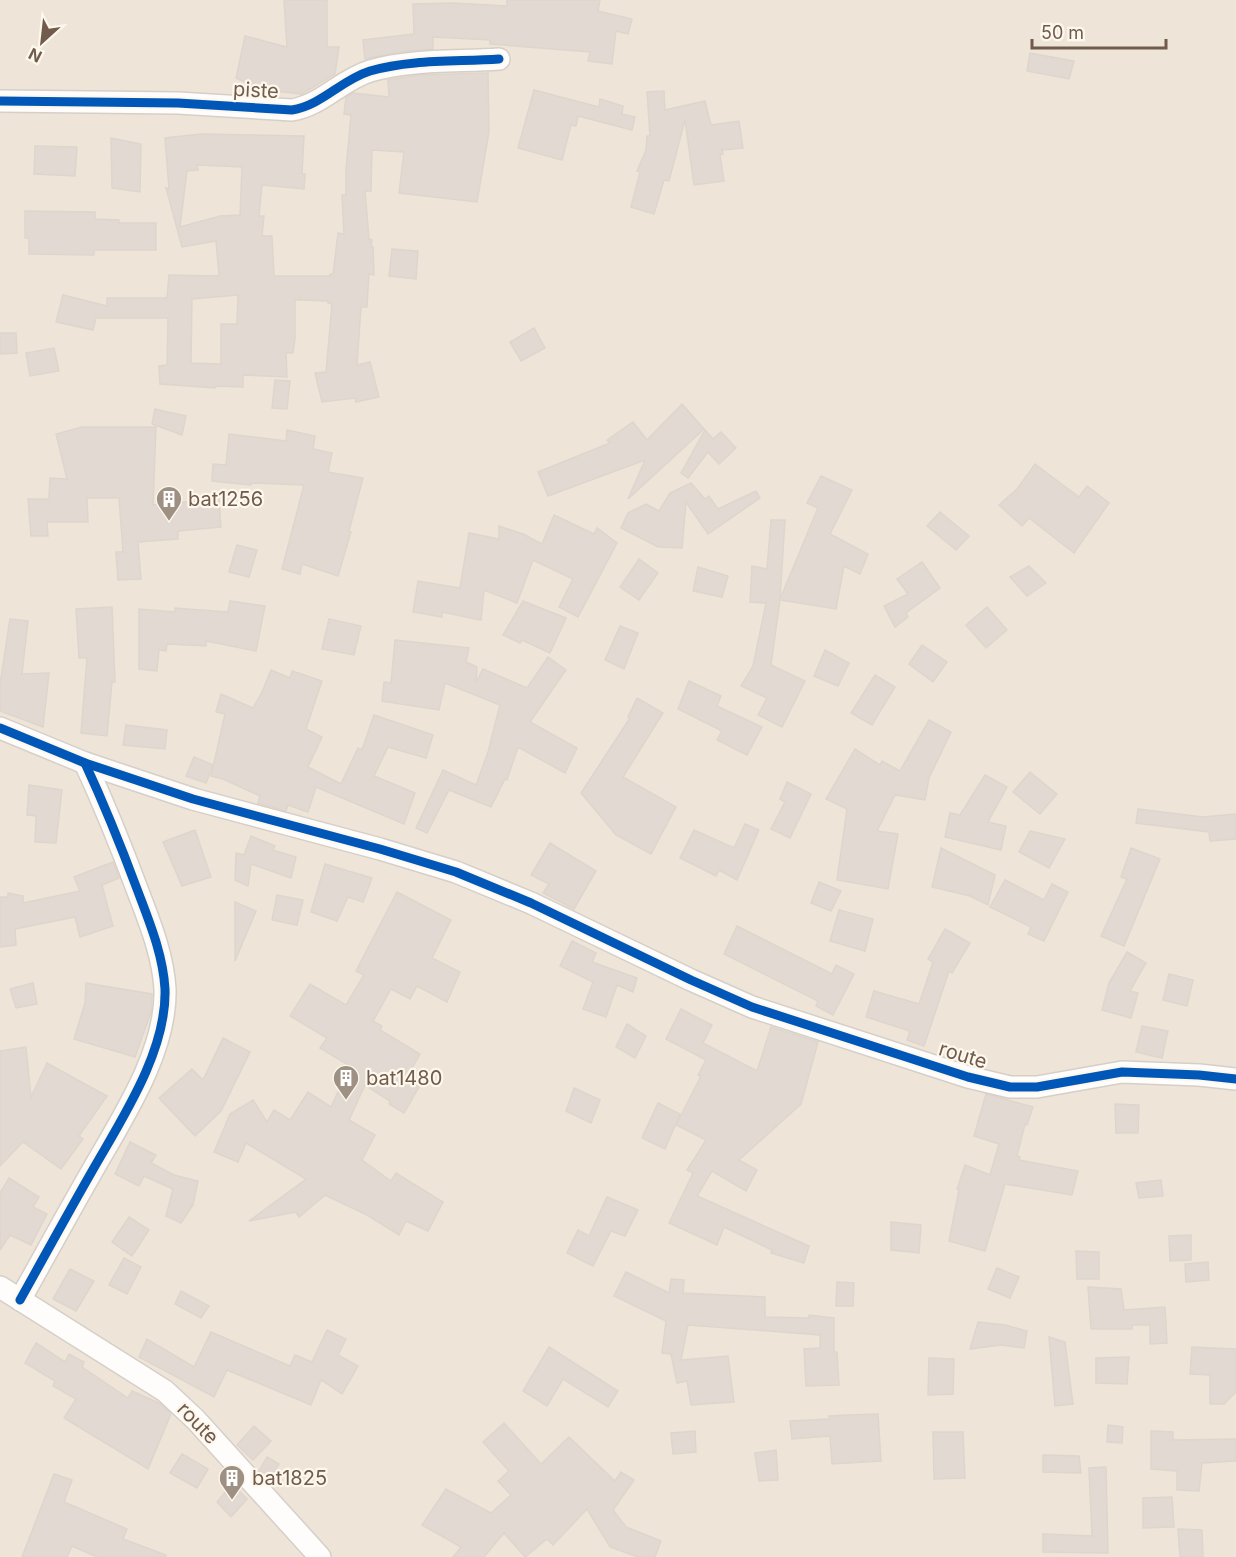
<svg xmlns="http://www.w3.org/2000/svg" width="1236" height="1557" viewBox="0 0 1236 1557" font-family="Inter,sans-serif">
<rect width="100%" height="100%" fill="#f6f2ea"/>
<rect fill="#eee5d8" x="0" y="0" width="1236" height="1557"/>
<g fill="#e2dad2" stroke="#ded5cd" stroke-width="1.5" fill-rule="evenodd">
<polygon points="284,0 327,0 327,47 339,47 335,74 302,94 263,90 236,78 245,36 287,47"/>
<polygon points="507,0 600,0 598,11 632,19 628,34 616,31 612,64 588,61 590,52 490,44 490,40 433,37 433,49 399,52 365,59 363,40 414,34 413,4 453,3 507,6"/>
<polygon points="1030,53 1074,61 1069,79 1027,71"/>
<path d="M488 73 489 132 477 202 399 193 404 152 372 150 371 191H365L369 239 372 240 371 247H373L374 275 369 274 367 307H361L357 365 370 362 379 397 356 402 355 398 322 402 315 373 326 372 332 304 328 303V301L300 300 299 297V300H295V339L293 353H286L287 377 243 375V387L215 386V388L160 384 159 366 167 365 168 318H96L93 330 56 322 63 295 107 306V298H167L169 275 219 276 216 241 182 247 166 188 169 189 165 138 201 134 304 136 302 174H305L304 189 262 185 259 216H264L262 236H272L274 276H330V274H333L338 233 344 234 342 195H346V170L351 115 344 114 346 97 353 93 389 97 388 80 419 75ZM197 165 242 167 240 215 220 216 180 227 187 171 198 170ZM238 295 237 324H221V364L191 363 192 299Z"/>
<polygon points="534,90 599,107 600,99 623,106 622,114 635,117 632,130 578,116 576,126 571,125 562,160 518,148"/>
<polygon points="664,91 665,110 705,101 711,125 739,121 743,148 722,150 723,154 720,155 724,181 694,185 685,120 669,181 664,180 654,214 631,207 640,172 637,171 646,150 647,136 650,136 647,92"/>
<polygon points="111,138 141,144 140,192 112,188"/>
<polygon points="35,146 77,147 75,176 34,174"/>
<polygon points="25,211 95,212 95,219 119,220 119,223 156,223 156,250 94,250 94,255 29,254 29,238 25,238"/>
<polygon points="392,249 418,251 416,279 389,276"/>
<polygon points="534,328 545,348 521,361 510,342"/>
<polygon points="0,333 16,333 17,353 0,354"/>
<polygon points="54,348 59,371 30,376 26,353"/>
<polygon points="275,380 290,381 287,409 272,408"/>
<polygon points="682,404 704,429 628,499 645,460 548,496 538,472 610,443 607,440 633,422 647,440"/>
<polygon points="155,409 186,416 182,435 152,424"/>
<polygon points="82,427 156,427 153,505 219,499 221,527 178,531 178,539 138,542 141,579 118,580 116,552 123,552 119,498 87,498 88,522 47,522 48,536 31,536 28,499 49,499 50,478 67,479 56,434"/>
<polygon points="287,430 315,436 313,449 332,453 328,472 363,478 349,531 351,532 338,576 302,564 300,574 282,569 304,485 251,483 251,485 212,481 213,464 226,465 229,434 286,441"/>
<polygon points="705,430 713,439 721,432 736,448 719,464 708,452 688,478 681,473"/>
<polygon points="1035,464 1079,497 1087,486 1109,503 1074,553 1029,518 1022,526 999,505 1017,489"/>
<polygon points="821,476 852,490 830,534 868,554 860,574 844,566 836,609 780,600 771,665 805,681 782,727 758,715 767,698 741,686 753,666 766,603 750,602 752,566 767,569 771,520 785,520 780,599 818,508 807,503"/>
<polygon points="691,483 705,499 709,496 718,509 756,491 760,498 708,534 686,502 682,548 658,547 621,528 628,513 646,504 659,511 670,493"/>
<polygon points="940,512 969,536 956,550 927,526"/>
<polygon points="554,515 594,534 597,528 617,543 578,617 559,607 573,579 533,560 517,603 484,590 481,620 442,612 442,617 413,612 418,581 460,588 469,533 499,539 499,526 523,534 542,544"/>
<polygon points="237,545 257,550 249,577 229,572"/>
<polygon points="639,559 658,573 639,600 620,587"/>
<polygon points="922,562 940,588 906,613 908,617 895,627 884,606 908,594 897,579"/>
<polygon points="1029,566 1046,583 1027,596 1010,577"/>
<polygon points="698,567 728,576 722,597 693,591"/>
<polygon points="230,601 265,606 256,651 206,641 206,646 167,644 166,651 159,650 157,671 139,669 139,609 175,612 175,608 228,612"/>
<polygon points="523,601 566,618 550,653 522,640 520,643 503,635"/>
<polygon points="112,607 115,682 112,682 107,736 81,733 87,658 79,658 76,609"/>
<polygon points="987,607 1007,630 986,648 966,625"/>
<polygon points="10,619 28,621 22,674 49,673 43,727 0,711 0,684"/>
<polygon points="329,619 361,626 354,655 322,649"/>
<polygon points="620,626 638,633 624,669 605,660"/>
<polygon points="395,640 469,648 466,662 477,667 476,682 483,669 527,688 548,657 566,670 530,722 577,748 565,773 518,747 507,780 505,779 491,807 449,790 427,833 416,828 443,770 476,785 488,752 500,705 445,683 439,710 382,701 384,682 391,683"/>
<polygon points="922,645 947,662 933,682 909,664"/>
<polygon points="825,650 849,663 838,686 814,676"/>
<polygon points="271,670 290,678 292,671 322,681 306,729 322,737 308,767 341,784 358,748 362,750 374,715 433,735 426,758 388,747 374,776 415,793 404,824 316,787 308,812 288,805 286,811 258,803 260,796 223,779 211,776 225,714 216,712 221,694 253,708 262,692"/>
<polygon points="875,675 895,687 872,725 851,713"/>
<polygon points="689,681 721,696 717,706 762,727 747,755 717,740 722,731 678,709"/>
<polygon points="637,698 663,713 623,777 676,807 651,854 616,835 581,793 630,718 628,717"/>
<polygon points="929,720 951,732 929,778 925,800 895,795 877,831 898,834 888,889 837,880 847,809 826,799 855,749 880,765 882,761 900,771"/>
<polygon points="126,725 167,730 165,749 123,745"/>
<polygon points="194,757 213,765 206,783 186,776"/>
<polygon points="1030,772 1057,794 1040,814 1013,792"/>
<polygon points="985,775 1007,787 988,822 1006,826 1001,850 945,837 950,813 960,815"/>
<polygon points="787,782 811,794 790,838 771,829 785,802 780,799"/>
<polygon points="29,785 62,790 56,843 35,842 36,816 27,815"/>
<polygon points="1138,809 1203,817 1236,814 1236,839 1210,841 1209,832 1136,823"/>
<polygon points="745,824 759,830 737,880 719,870 716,876 680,858 694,830 734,848"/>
<polygon points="195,830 211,877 182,886 163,842"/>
<polygon points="1030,831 1065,839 1049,868 1019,852"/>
<polygon points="251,836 275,846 273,850 296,857 291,878 251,864 248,886 235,880 236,853 244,855"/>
<polygon points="550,843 596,871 574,909 543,893 549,884 531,875"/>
<polygon points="941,848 995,875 988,905 970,896 932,887"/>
<polygon points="1131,848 1160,859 1124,946 1101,936 1127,879 1121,877"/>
<polygon points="113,862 119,878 102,885 113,926 80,937 75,917 15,929 16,945 0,947 0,897 8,897 8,893 23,896 23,903 80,891 74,877"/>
<polygon points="325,864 372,878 363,902 348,897 337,921 311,912"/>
<polygon points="1005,880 1044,900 1052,884 1068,892 1044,941 1028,934 1031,927 990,907"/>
<polygon points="819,882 841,891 831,911 811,903"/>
<polygon points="397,892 451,920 432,958 460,972 447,1002 417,986 410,999 391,989 373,1021 382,1026 380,1030 420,1054 406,1079 419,1087 404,1113 389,1104 390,1101 365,1085 349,1120 375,1135 362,1160 391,1181 396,1173 443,1202 428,1231 406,1221 399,1235 367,1215 325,1195 299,1217 296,1212 249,1221 306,1179 246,1143 238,1162 214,1152 230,1114 253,1100 267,1122 274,1110 290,1120 308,1092 331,1107 350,1066 320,1048 327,1038 290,1016 310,984 346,1005 364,975 356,971"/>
<polygon points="277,895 303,900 297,925 272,920"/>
<polygon points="235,902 256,911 235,961"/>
<polygon points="839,910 873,919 865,951 830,941"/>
<polygon points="737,926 832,974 836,965 854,974 833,1015 816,1006 818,1001 724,954"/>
<polygon points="945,929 970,943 952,973 949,971 924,1046 907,1040 910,1031 866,1017 874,991 919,1004 933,962 928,959"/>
<polygon points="572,941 596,953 592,962 637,978 633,992 617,985 606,1017 583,1009 593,982 560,966"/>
<polygon points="1127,952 1146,963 1130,991 1138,993 1131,1018 1102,1010 1109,983"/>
<polygon points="1169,974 1193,980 1187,1006 1163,1000"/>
<polygon points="33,983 37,1004 16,1008 10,989"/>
<polygon points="86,983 152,994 151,1012 135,1057 74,1039 85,1003"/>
<polygon points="681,1009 712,1025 703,1043 757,1071 771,1027 818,1042 801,1104 739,1160 757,1170 746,1191 712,1171 697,1196 809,1246 804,1263 771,1253 772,1250 724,1227 717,1245 669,1223 693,1173 687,1170 706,1140 676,1125 701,1076 698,1075 706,1060 666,1039"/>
<polygon points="627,1024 646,1036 635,1058 616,1047"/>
<polygon points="1142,1026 1168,1031 1162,1058 1136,1052"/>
<polygon points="223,1038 250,1052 221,1111 195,1136 159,1098 192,1069 203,1080"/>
<polygon points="26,1047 31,1097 47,1063 107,1096 79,1136 83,1139 61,1169 23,1142 0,1166 0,1051"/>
<polygon points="574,1088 600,1100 591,1123 566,1111"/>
<polygon points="986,1094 1033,1107 1027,1125 1025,1124 1017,1156 1020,1157 1019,1160 1078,1171 1072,1195 1005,1184 985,1251 949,1241 959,1190 957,1189 965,1165 990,1175 999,1144 974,1136"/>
<polygon points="658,1103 680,1114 665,1149 642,1138"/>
<polygon points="1115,1104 1139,1105 1138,1133 1116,1133"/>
<polygon points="130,1142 156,1155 151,1163 174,1175 198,1181 193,1205 181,1223 166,1216 173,1189 144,1176 139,1186 115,1174"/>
<polygon points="9,1178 39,1197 33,1207 47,1214 31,1245 10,1235 0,1250 0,1193"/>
<polygon points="1161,1180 1163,1196 1139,1198 1136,1183"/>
<polygon points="607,1197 638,1210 625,1236 611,1231 593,1266 567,1253 578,1230 589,1236"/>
<polygon points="129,1217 149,1230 132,1256 112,1242"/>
<polygon points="891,1222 921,1225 919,1253 891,1250"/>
<polygon points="1191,1235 1191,1260 1170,1261 1169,1236"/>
<polygon points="1076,1251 1099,1252 1099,1279 1077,1279"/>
<polygon points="124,1258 141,1267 127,1294 109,1285"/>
<polygon points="1208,1262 1209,1280 1186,1282 1185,1264"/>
<polygon points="997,1268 1019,1277 1010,1298 988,1289"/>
<polygon points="70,1269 94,1281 76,1311 53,1299"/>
<polygon points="626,1272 669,1293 671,1279 684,1280 683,1293 765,1297 765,1317 809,1318 809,1315 834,1318 834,1352 837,1352 839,1385 806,1386 804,1349 820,1348 820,1335 688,1325 681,1360 728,1356 734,1402 691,1405 687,1381 677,1383 671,1354 662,1353 666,1321 614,1296"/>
<polygon points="837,1282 854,1283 853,1306 836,1306"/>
<polygon points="1088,1287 1121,1289 1124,1310 1165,1307 1167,1343 1150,1344 1150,1325 1132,1325 1132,1329 1091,1329"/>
<polygon points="181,1291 209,1306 201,1318 175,1304"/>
<polygon points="978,1322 1005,1325 1027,1331 1024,1348 1001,1345 970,1349"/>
<polygon points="327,1330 346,1339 338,1355 358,1366 342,1394 321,1380 311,1405 227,1370 214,1397 139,1357 147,1339 194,1367 211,1332 290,1366 295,1355 312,1362"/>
<polygon points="1049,1337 1065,1342 1073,1404 1055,1406"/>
<polygon points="36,1343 65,1362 69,1354 84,1362 82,1367 128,1398 132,1391 161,1404 171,1414 148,1469 64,1418 76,1399 53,1386 55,1381 25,1363"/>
<polygon points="549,1347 618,1391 608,1407 563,1379 547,1406 523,1391"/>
<polygon points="1192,1347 1236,1349 1236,1392 1224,1404 1210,1404 1210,1375 1190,1374"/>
<polygon points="1129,1357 1127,1384 1096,1383 1096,1358"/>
<polygon points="929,1358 954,1359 953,1394 928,1395"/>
<polygon points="878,1414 881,1461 832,1464 830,1436 792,1439 790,1421 829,1419 829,1416 848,1415"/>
<polygon points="504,1423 541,1464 569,1437 615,1481 621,1472 634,1480 613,1510 626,1527 661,1541 655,1557 638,1557 610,1547 587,1509 553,1545 547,1539 525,1557 504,1533 484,1557 453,1557 461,1547 422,1525 446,1489 491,1513 511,1495 498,1481 509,1471 483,1442"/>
<polygon points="1108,1425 1123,1427 1122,1443 1107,1442"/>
<polygon points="254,1426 271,1441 253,1460 237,1445"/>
<polygon points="695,1431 696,1452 673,1454 671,1433"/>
<polygon points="1151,1431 1173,1432 1173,1440 1236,1439 1236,1461 1202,1463 1199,1491 1177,1490 1177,1471 1151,1469"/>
<polygon points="933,1432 963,1432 965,1478 934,1479"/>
<polygon points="776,1450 778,1480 759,1481 755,1453"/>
<polygon points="182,1454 208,1469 197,1488 170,1473"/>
<polygon points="1043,1455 1079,1456 1081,1473 1043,1472"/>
<polygon points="267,1457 279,1464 271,1479 259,1471"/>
<polygon points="1106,1467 1108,1553 1043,1552 1043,1534 1092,1536 1089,1468"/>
<polygon points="54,1474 72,1480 64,1502 127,1529 123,1539 166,1555 166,1557 97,1557 72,1546 67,1557 22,1557"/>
<polygon points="232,1484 247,1499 231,1517 217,1502"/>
<polygon points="1172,1497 1174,1527 1143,1528 1143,1498"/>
<polygon points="1178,1529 1202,1530 1203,1557 1180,1557"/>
</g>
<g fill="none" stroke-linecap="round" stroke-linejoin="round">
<g stroke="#d5cfc8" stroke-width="24">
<g id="street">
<path d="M0 101 178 103 292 110C322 105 341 80 370 71 411 59 457 62 499 59"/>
<polyline points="0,728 85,763 193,799 380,849 456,872 531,903 691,980 752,1007 968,1077 1010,1087 1037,1087 1122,1072 1199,1075 1236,1079"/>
<polyline points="0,1287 165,1391 196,1420 320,1557"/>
<path d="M20 1300C44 1257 67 1215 91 1173 121 1120 167 1052 165 989 163 954 149 921 137 889 121 846 104 804 85 763"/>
</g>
</g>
<use href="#street" stroke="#fefdfc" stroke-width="21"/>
<g stroke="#fdf7ec" stroke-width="13">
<g id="cycleway">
<path d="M0 101 178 103 292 110C322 105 341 80 370 71 411 59 457 62 499 59"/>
<polyline points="0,728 85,763 193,799 380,849 456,872 531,903 691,980 752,1007 968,1077 1010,1087 1037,1087 1122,1072 1199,1075 1236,1079"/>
<path d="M20 1300C44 1257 67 1215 91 1173 121 1120 167 1052 165 989 163 954 149 921 137 889 121 846 104 804 85 763"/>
</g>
</g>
<use href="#cycleway" stroke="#0057b8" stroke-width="9"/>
</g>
<defs>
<g id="building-pin" transform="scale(1.35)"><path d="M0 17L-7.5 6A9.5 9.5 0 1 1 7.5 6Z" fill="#9f9084" stroke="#fdf7ec"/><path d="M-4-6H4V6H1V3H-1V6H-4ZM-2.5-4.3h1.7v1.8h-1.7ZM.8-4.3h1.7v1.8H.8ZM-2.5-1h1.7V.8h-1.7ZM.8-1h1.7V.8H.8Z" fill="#fff"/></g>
</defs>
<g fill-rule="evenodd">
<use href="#building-pin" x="169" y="499"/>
<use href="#building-pin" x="346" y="1078"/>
<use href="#building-pin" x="232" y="1478"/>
</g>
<g text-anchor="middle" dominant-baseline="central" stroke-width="4.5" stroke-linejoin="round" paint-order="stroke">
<g font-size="20" fill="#705b4d" stroke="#fdf7ec">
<text transform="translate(256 90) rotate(3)">piste</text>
<text transform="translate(963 1055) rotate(17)">route</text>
<text transform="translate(198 1423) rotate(46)">route</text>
</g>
<g font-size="20" fill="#705b4d" stroke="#fdf7ec" text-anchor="start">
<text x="188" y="499">bat1256</text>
<text x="366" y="1078">bat1480</text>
<text x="252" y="1478">bat1825</text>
</g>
</g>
<g transform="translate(42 42) rotate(207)" stroke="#fdf7ec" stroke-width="4.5" paint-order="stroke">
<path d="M0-4.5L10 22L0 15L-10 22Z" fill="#705b4d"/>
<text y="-9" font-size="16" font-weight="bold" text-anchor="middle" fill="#705b4d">N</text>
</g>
<path d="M1032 39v9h134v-9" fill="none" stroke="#705b4d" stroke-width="3"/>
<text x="1041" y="39" font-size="18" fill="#705b4d" stroke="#fdf7ec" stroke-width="4.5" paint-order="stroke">50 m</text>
</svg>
